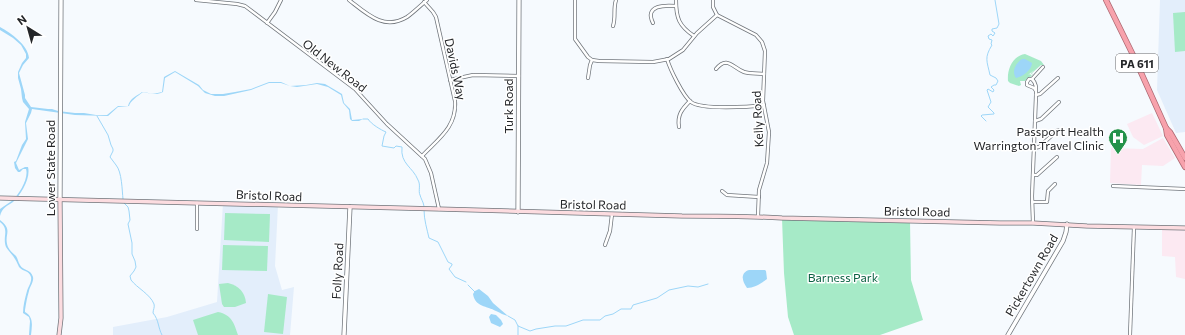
<svg xmlns="http://www.w3.org/2000/svg" width="1185" height="335" viewBox="0 0 1185 335" font-family="Commissioner,sans-serif">
<rect width="100%" height="100%" fill="#f6fafe"/>
<g fill="#fce9f2">
<polygon points="1152,113 1163,136 1144,145 1133,137 1127,124"/>
<polygon points="1163,138 1175,158 1163,166 1142,165 1141,185 1110,183 1111,148 1143,149"/>
<polygon points="1162,229 1185,230 1185,279 1176,277 1175,257 1162,256"/>
</g>
<g fill="#e3eefb">
<polygon points="1160,0 1185,0 1185,132 1176,133 1157,90"/>
<polygon points="223,203 278,205 275,266 282,290 294,287 290,335 113,335 113,327 167,317 217,302"/>
</g>
<g fill="#a6eac7">
<polygon points="1185,12 1185,51 1175,52 1173,13"/>
<path d="M1025 54 1041 61 1044 65H1041L1032 73 1033 76 1031 73 1034 70 1028 75 1030 74 1032 76 1028 78 1025 81H1020L1021 85 1019 86 1010 83 1008 81C1007 70 1012 56 1025 54Z"/>
<polygon points="225,213 270,214 269,242 224,240"/>
<polygon points="782,218 910,221 911,280 923,320 880,335 794,335 788,317 784,273"/>
<polygon points="223,245 268,246 267,271 222,270"/>
<path d="M228 283C239 286 245 292 246 303L235 307H224L222 304 219 284Z"/>
<polygon points="268,294 287,297 283,334 264,332"/>
<path d="M218 312C232 315 234 323 238 335H198L193 320Z"/>
</g>
<g fill="#9dd6f8">
<path d="M0 27C11 33 28 45 29 58L23 65 19 73 25 95V98L31 107 48 109H52L58 111 75 113H84L96 115H107L118 106H128C130 98 137 96 142 92L153 94 162 92 164 77 175 71 199 85 203 90 211 94H223L235 92 251 89 269 82H281L290 86 306 85 317 83 325 84 342 94 344 103 350 109 352 120 363 119 359 121H352L350 119 349 110 343 103 341 95 328 87 317 84 297 87 290 86 281 83H269L251 90 224 96H215L205 93 198 86 175 72 165 78 163 92C155 96 151 93 143 92 138 96 130 101 129 106L118 107 108 116 75 115 32 109 31 113 26 123 28 139 16 163 19 170 25 167H28C31 178 21 195 13 202 7 206 2 208 0 216V209C4 206 9 203 13 200 19 194 29 178 26 169H23L20 172H18L15 168 14 162 16 161 22 145 26 139 25 122 29 109 23 102 22 98 21 89 18 78V72L22 63 26 58V54L21 45 13 38 0 30Z"/>
<path d="M1022 59H1025L1032 63C1032 70 1022 77 1016 78 1011 71 1016 63 1022 59Z"/>
<path d="M0 220C14 231 3 234 8 247 10 251 13 253 16 256 18 259 18 262 20 265 23 271 31 269 33 277 34 282 30 286 29 291 27 297 26 304 25 310V312C34 317 32 326 31 335H29L30 321 29 317 23 313C23 306 25 298 27 291 28 287 32 282 31 277 29 270 23 272 19 267 18 265 17 262 15 259 13 255 9 252 6 247 2 236 10 230 0 222Z"/>
<path d="M749 270H765L766 271 767 279C762 283 754 288 747 288 742 281 740 273 749 270Z"/>
<path d="M479 289 488 296 493 303 508 316C503 315 501 313 496 311 487 306 475 307 473 294L475 291Z"/>
<polygon points="491,314 496,315 501,320 503,324 500,327 491,323 489,317"/>
</g>
<g fill="none" stroke-linecap="round" stroke-linejoin="round">
<g stroke="#9dd6f8" stroke-width="1">
<path d="M97 116 108 135 111 145 113 149V151L110 157C112 160 114 162 116 165 122 172 122 190 123 199"/>
<path d="M363 119H368C371 124 381 130 386 132L384 136 382 146 394 148 396 146 402 147C400 164 413 167 418 180 421 185 418 191 420 195 421 199 423 201 424 206"/>
<path d="M986 121 981 116 982 115 994 114V113L988 107 991 102 987 90 988 89 993 92 994 90 991 87 994 85H996L998 81 996 78 990 75C987 61 984 58 992 45L991 44 992 40 989 39 988 36 991 34 993 36 995 33 992 31V29L997 28 999 24 995 0"/>
<path d="M123 202 128 207 129 211 130 220 128 224 132 243V254L135 261 136 267 134 271 130 276 131 280C137 288 150 294 154 304 155 307 153 310 153 313 159 320 158 328 162 335"/>
<path d="M424 210C424 220 427 229 429 238L438 242 448 262 452 264V265L449 269 455 277 466 282"/>
<polyline points="468,285 475,292"/>
<polyline points="508,316 515,320 518,326 530,331 536,329 555,326 566,326 583,320 600,320 605,316 613,314 621,309 631,309 633,305 657,298 669,290 688,286 698,287 708,284"/>
<polyline points="518,326 518,335"/>
</g>
<g stroke="#70757b" stroke-width="4">
<g id="minor">
<polyline points="196,0 237,4 245,6 355,89 365,100 387,124 425,159 431,173 439,209"/>
<path d="M349 0C367 14 384 31 407 17 414 12 421 5 427 0"/>
<polyline points="575,0 575,39 588,57 592,60 599,61 653,62 669,59 683,50 697,33 717,15"/>
<path d="M676 0C676 18 679 26 694 36"/>
<polyline points="713,0 713,7 717,15 756,35 762,42 765,51 763,101 769,132 767,163 759,190 758,216"/>
<polyline points="267,23 275,12 281,0"/>
<path d="M653 23C644 5 665 5 676 6"/>
<path d="M613 26C616 17 613 9 616 0"/>
<path d="M667 59C670 69 683 96 691 102 701 110 750 107 764 105"/>
<path d="M716 69C727 55 733 68 744 72 750 74 758 73 764 74"/>
<polyline points="588,78 590,65 592,60"/>
<polyline points="1032,79 1043,67"/>
<polyline points="450,80 473,75 519,76"/>
<polyline points="1036,95 1040,94 1058,78"/>
<polyline points="1035,121 1041,119 1059,102"/>
<path d="M679 127C677 115 682 109 690 101"/>
<polyline points="1034,148 1039,147 1058,130"/>
<path d="M422 156C438 139 457 127 455 101L436 17 433 12 424 2"/>
<polyline points="1033,175 1037,175 1057,157"/>
<polyline points="1113,186 1185,189"/>
<polyline points="722,191 727,195 759,197"/>
<polyline points="1033,202 1047,202 1048,191 1055,184"/>
<path d="M1033 223 1032 196 1036 95C1036 89 1037 84 1032 79H1029L1027 82V85L1034 88 1036 91"/>
<polyline points="197,229 197,203"/>
<polyline points="605,245 610,231 612,214"/>
<polyline points="1130,335 1134,227"/>
</g>
</g>
<g stroke="#70757b" stroke-width="5">
<g id="tertiary">
<polyline points="60,199 61,0"/>
<polyline points="518,212 519,0"/>
<polyline points="344,335 350,207"/>
<polyline points="1008,335 1063,241 1066,232 1067,224"/>
</g>
</g>
<g stroke="#70757b" stroke-width="5">
<g id="secondary">
<path d="M0 198 439 209C520 212 601 214 682 216 716 216 749 216 782 218L1000 223H1033L1087 226 1185 228"/>
<polyline points="59,335 61,318 60,199"/>
</g>
</g>
<g stroke="#ac6771" stroke-width="6">
<g id="trunk">
<polyline points="1106,0 1134,57 1166,128 1167,135 1185,167"/>
<polyline points="1166,128 1170,132 1185,158"/>
</g>
</g>
<use href="#minor" stroke="#fff" stroke-width="2.5"/>
<use href="#tertiary" stroke="#fff" stroke-width="3.5"/>
<use href="#secondary" stroke="#fcdce0" stroke-width="3.5"/>
<use href="#trunk" stroke="#f7a2ac" stroke-width="4.5"/>
</g>
<defs>
<g id="hospital-pin" transform="scale(1)"><path d="M0 17L-7.5 6A9.5 9.5 0 1 1 7.5 6Z" fill="#24924a" stroke="#fff"/><path d="M-5-5h3v3.5h4V-5h3V5h-3V1.5h-4V5h-3Z" fill="#fff"/></g>
</defs>
<g fill-rule="evenodd">
<use href="#hospital-pin" x="1118" y="138"/>
</g>
<g text-anchor="middle" dominant-baseline="central" stroke-width="3" stroke-linejoin="round" paint-order="stroke">
<rect fill="#fff" stroke="#666769" stroke-width="1" x="1116" y="54" width="42" height="18" rx="3"/>
<g font-size="11" font-weight="bold" fill="#242629">
<text x="1137" y="63">PA 611</text>
</g>
<g font-size="12" fill="#242629" stroke="#fff">
<text transform="translate(335 65) rotate(38)">Old New Road</text>
<text transform="translate(456 69) rotate(78)">Davids Way</text>
<text transform="translate(508 106) rotate(-90)">Turk Road</text>
<text transform="translate(757 119) rotate(-93)">Kelly Road</text>
<text transform="translate(50 168) rotate(-90)">Lower State Road</text>
<text transform="translate(269 195) rotate(2)">Bristol Road</text>
<text transform="translate(593 204) rotate(1)">Bristol Road</text>
<text transform="translate(917 211) rotate(1)">Bristol Road</text>
<text transform="translate(337 271) rotate(-87)">Folly Road</text>
<text transform="translate(1031 275) rotate(-60)">Pickertown Road</text>
</g>
<g font-size="12" fill="#242629" stroke="#fff" text-anchor="end">
<text x="1104" y="131">Passport Health<tspan x="1104" dy="14">Warrington Travel Clinic</tspan></text>
</g>
<g font-size="12" fill="#0b6243" stroke="#fff">
<text x="843" y="277">Barness Park</text>
</g>
</g>
<g transform="translate(28 28) rotate(323)" stroke="#ffffff" stroke-width="3" paint-order="stroke">
<path d="M0-3L7 15L0 10L-7 15Z" fill="#242629"/>
<text y="-6" font-size="11" font-weight="bold" text-anchor="middle" fill="#242629">N</text>
</g>
</svg>
